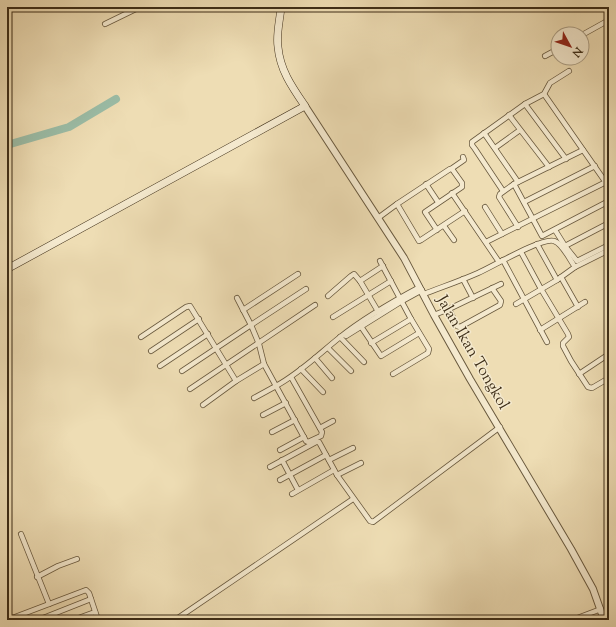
<svg xmlns="http://www.w3.org/2000/svg" width="616" height="627" viewBox="0 0 616 627" font-family="'Sorts Mill Goudy',serif">
<rect width="100%" height="100%" fill="#eeddb4"/>
<filter id="stains"><feTurbulence type="fractalNoise" baseFrequency=".005" numOctaves="4"/><feColorMatrix values="0 0 0 0 .2 0 0 0 0 .09 0 0 0 0 .02 0 0 0 .5 -.17"/></filter>
<radialGradient id="worn" r=".72"><stop offset=".6" stop-color="#630" stop-opacity="0"/><stop offset="1" stop-color="#630" stop-opacity=".3"/></radialGradient>
<g fill="none" stroke-linecap="round" stroke-linejoin="round">
<polyline stroke="#9bbda7" stroke-width="8" points="7,145 69,127 116,99"/>
<g stroke="#69593e" stroke-width="6">
<g id="minor">
<polyline points="146,7 150,7"/>
<polyline points="105,24 140,7"/>
<polyline points="582,35 609,20"/>
<polyline points="545,56 558,49"/>
<polyline points="544,94 609,187"/>
<polyline points="525,104 566,159"/>
<polyline points="509,115 549,167"/>
<polyline points="484,133 518,182"/>
<polyline points="495,148 520,130"/>
<polyline points="451,169 464,160 463,157"/>
<polyline points="426,184 438,202"/>
<polyline points="514,184 542,236 609,201"/>
<polyline points="503,191 475,149 472,145 472,142 525,104 544,94 550,83 569,71"/>
<polyline points="452,193 499,262"/>
<polyline points="524,202 595,166"/>
<polyline points="485,207 502,234"/>
<polyline points="378,218 397,204"/>
<polyline points="444,226 454,240"/>
<polyline points="518,227 499,197 500,194 514,184 583,150"/>
<polyline points="437,230 425,212 462,187 462,183 452,169 450,169 397,204 419,241 421,240 465,211"/>
<polyline points="555,230 565,246 577,261 609,245"/>
<polyline points="486,242 606,182"/>
<polyline points="537,244 557,280"/>
<polyline points="565,246 609,223"/>
<polyline points="521,252 541,289 568,334 569,337 563,343 563,346 571,361 588,387 592,388 609,378"/>
<polyline points="503,260 547,342"/>
<polyline points="380,261 411,319 429,349 428,353 393,374"/>
<polyline points="561,277 578,307"/>
<polyline points="463,279 473,298"/>
<polyline points="360,281 383,266"/>
<path d="M424 294C442 287 460 281 478 273 492 267 542 237 554 241 562 243 570 260 575 267L609 250"/>
<polyline points="328,296 351,276 354,274 360,281 379,313"/>
<polyline points="237,298 251,325 306,289"/>
<polyline points="516,304 557,280 575,267"/>
<polyline points="449,309 457,326 460,327 500,305 501,301 492,288"/>
<polyline points="243,310 298,274"/>
<polyline points="434,315 449,309 501,284"/>
<polyline points="333,317 391,281"/>
<polyline points="360,325 381,356 419,333"/>
<polyline points="540,330 585,302"/>
<polyline points="346,336 402,301 422,290"/>
<polyline points="141,337 186,307 190,306 236,381"/>
<polyline points="340,337 364,362"/>
<polyline points="371,343 411,319"/>
<polyline points="328,348 351,371"/>
<polyline points="151,351 199,319"/>
<polyline points="315,358 332,378"/>
<polyline points="160,366 208,334"/>
<polyline points="301,369 323,392"/>
<polyline points="182,371 251,325 259,344 264,364"/>
<polyline points="579,374 609,354"/>
<path d="M291 377 322 432 321 436 308 442 306 441 276 386C300 373 319 354 339 338 364 318 392 302 420 287"/>
<polyline points="190,389 315,305"/>
<polyline points="203,405 236,381 264,364 276,386 254,398"/>
<polyline points="263,415 286,403"/>
<polyline points="320,428 333,421"/>
<polyline points="272,432 295,420"/>
<polyline points="280,450 304,437"/>
<polyline points="282,460 298,490"/>
<polyline points="329,460 353,448"/>
<polyline points="270,467 316,442 319,442 337,475 370,521 373,522 500,427"/>
<polyline points="337,475 361,463"/>
<polyline points="280,480 326,455"/>
<polyline points="292,494 334,470"/>
<polyline points="21,534 49,604"/>
<polyline points="37,577 58,566 77,559"/>
<polyline points="7,620 86,590 89,593 98,620"/>
<polyline points="38,620 91,599"/>
<polyline points="73,620 95,612"/>
<polyline points="175,620 353,499"/>
<polyline points="572,620 601,609"/>
</g>
</g>
<g stroke="#69593e" stroke-width="8">
<polyline id="tertiary" points="305,106 404,258 434,315 470,379 571,549 593,589 604,620"/>
</g>
<g stroke="#3d2d17" stroke-width="8">
<path id="secondary" d="M7 269 305 106C292 87 280 70 278 47 276 34 280 20 281 7"/>
</g>
<use href="#minor" stroke="#f4e9ce" stroke-width="4.5"/>
<use href="#tertiary" stroke="#f4e9ce" stroke-width="6"/>
<use href="#secondary" stroke="#f4e9ce" stroke-width="7"/>
</g>
<g text-anchor="middle" dominant-baseline="central" stroke-width="3" stroke-linejoin="round" paint-order="stroke">
<g font-size="16" fill="#3d2d17" stroke="#f4e9ce">
<text transform="translate(472 353) rotate(60)">Jalan Ikan Tongkol</text>
</g>
</g>
<rect width="616" height="627" fill="none" stroke="#eeddb4" stroke-width="24"/>
<rect x="8" y="8" width="600" height="611" fill="none" stroke="#3d2d17" stroke-width="2"/>
<rect x="12" y="12" width="592" height="603" fill="none" stroke="#3d2d17"/>
<g transform="translate(570 46) rotate(130)"><circle r="19" fill="#f4e9ce" stroke="#ab9e85"/>
<path d="M0-3L7 15L0 10L-7 15Z" fill="#8f2418"/>
<text y="-6" font-size="11" font-weight="bold" text-anchor="middle" fill="#3d2d17">N</text>
</g>
<rect width="100%" height="100%" filter="url(#stains)"/>
<rect width="100%" height="100%" fill="url(#worn)"/>
</svg>
